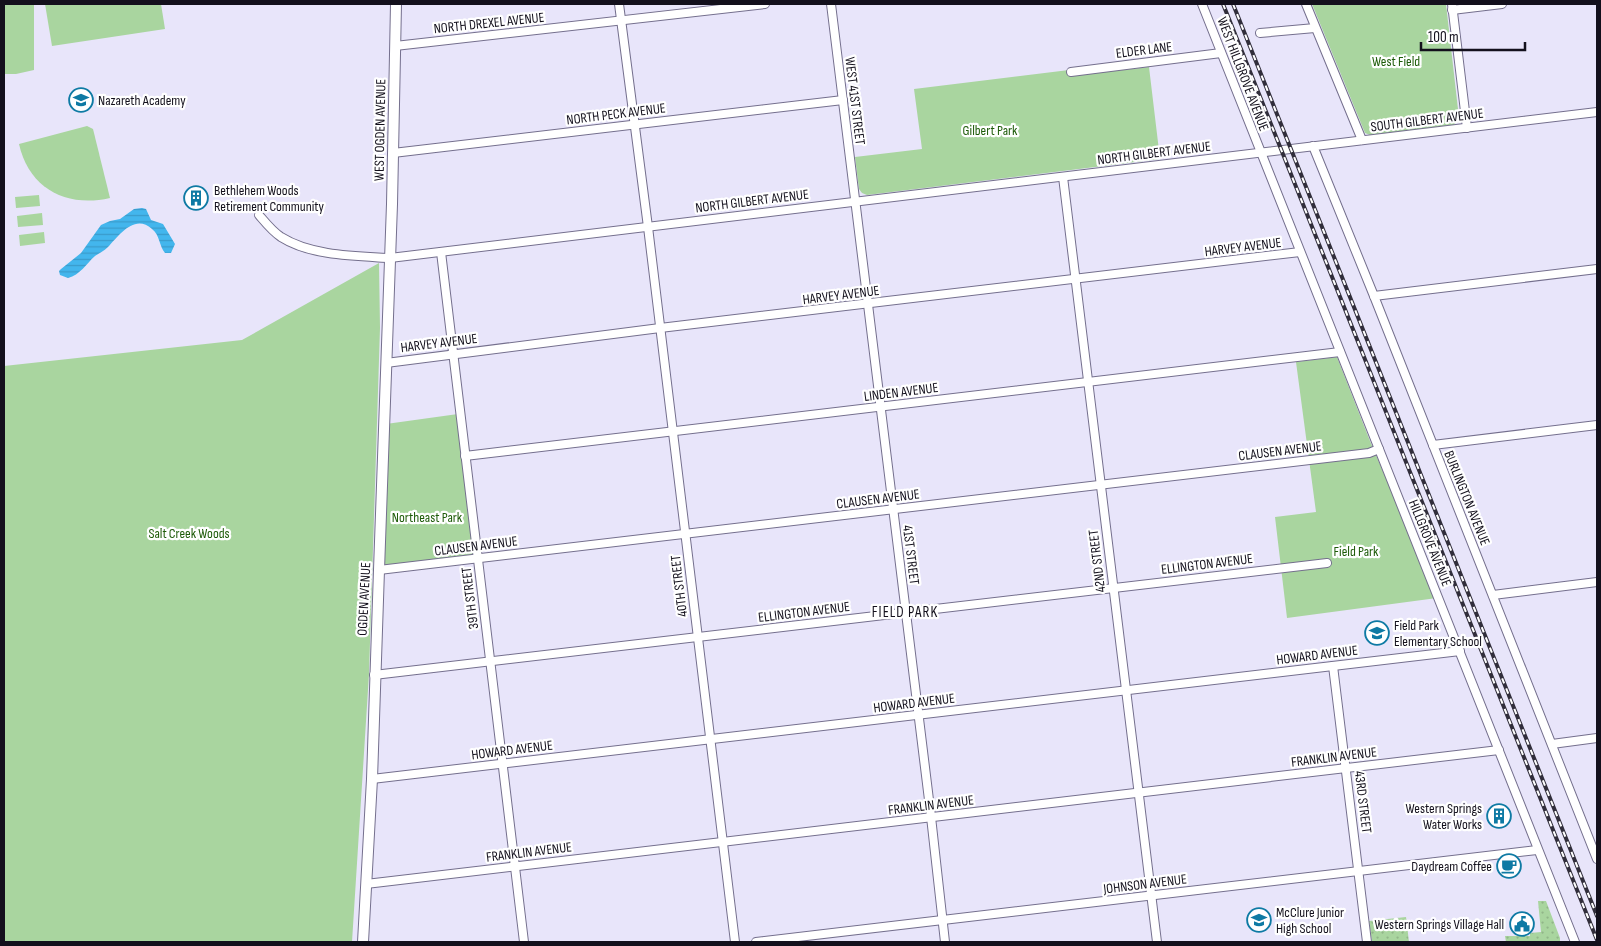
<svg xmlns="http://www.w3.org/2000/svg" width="1601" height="946" viewBox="0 0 1601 946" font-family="'Sofia Sans Condensed',sans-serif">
<defs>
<pattern id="grass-dots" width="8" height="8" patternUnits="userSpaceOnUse" patternTransform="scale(1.25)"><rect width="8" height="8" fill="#a9d59f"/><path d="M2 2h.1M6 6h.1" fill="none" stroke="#91b688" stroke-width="1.8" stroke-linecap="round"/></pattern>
<pattern id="water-rules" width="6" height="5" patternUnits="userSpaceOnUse" patternTransform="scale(1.25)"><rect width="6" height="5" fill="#43b6ed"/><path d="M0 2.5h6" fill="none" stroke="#3a9bcb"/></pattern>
</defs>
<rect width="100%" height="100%" fill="#e8e5fa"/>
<g fill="url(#grass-dots)">
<polygon points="1538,901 1546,901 1560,938 1560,941 1506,942 1505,936 1530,936 1530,933 1541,932"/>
<polygon points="1406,917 1409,942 1372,942 1369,921"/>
</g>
<g fill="#a9d59f">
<polygon points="4,4 34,4 34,70 16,74 4,74"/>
<polygon points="45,4 161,4 165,29 52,46"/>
<polygon points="1312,4 1446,4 1459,118 1454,125 1370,135 1365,133"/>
<polygon points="1149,67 1160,159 867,195 862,193 859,189 855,157 922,149 914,89 1069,70 1070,76"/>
<path d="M87 126 93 129 110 198C67 208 29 189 19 144Z"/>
<polygon points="39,195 40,206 16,208 15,197"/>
<polygon points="42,213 43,225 18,227 17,216"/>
<polygon points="44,232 45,243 20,246 19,235"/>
<polygon points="379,263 380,328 369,674 352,942 4,942 4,366 242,340"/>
<polygon points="1337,357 1370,441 1437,598 1287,618 1275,517 1316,512 1296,362"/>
<polygon points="458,414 475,556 383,566 386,424"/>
</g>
<path fill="url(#water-rules)" d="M142 208 146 209 151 220 163 224 175 244 171 253H165C159 246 160 235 152 229 135 213 119 235 108 247 104 251 99 253 95 256 86 264 80 275 68 278L60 275 59 271 61 269 81 253 101 225 110 221 120 219 134 209Z"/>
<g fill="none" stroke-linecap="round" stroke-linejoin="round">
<g stroke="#746f8d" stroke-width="10">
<g id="minor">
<polyline points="619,4 648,227 735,942"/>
<polyline points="831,4 930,808 945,942"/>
<polyline points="1202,4 1575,942"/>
<polyline points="1306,4 1362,140"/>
<polyline points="1452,4 1467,128"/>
<polyline points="1452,10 1502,4"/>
<polyline points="1260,33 1315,28"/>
<polyline points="395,46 765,4"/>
<polyline points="1071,72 1221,53"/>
<polyline points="1313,146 1374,296 1597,859"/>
<polyline points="393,153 843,100"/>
<polyline points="1063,177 1157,942"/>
<path d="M259 215C265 222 272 231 281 237 311 256 355 256 390 258L1597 112"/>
<polyline points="441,252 524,942"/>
<polyline points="1374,296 1597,269"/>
<polyline points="386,363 660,328 1300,252"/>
<polyline points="1433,445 1597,425"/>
<polyline points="465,456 1340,352"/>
<polyline points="379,570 1369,453 1379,449"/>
<polyline points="1493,595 1597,582"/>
<polyline points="1333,666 1367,942"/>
<polyline points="374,675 1327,563"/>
<polyline points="1552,744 1597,738"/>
<polyline points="372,779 1460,651"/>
<polyline points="366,884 1499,750"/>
<polyline points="756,942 1537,850"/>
</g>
</g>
<g stroke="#746f8d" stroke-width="12">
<polyline id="major" points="363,942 372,779 379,570 392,204 396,4"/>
</g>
<use href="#minor" stroke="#fff" stroke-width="8"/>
<use href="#major" stroke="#fff" stroke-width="10"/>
<g stroke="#312e3b" stroke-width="4">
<g id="rail">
<polyline points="1223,4 1597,940"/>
<polyline points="1233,4 1597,916"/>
</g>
</g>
<use href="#rail" stroke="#fff" stroke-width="2" stroke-dasharray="5.5" stroke-linecap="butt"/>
</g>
<defs>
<g id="school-ring" transform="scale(1.25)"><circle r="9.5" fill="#fff" stroke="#0e7aa4" stroke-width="1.5"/><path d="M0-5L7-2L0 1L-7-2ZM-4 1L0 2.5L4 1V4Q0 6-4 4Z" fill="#0e7aa4"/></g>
<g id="building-ring" transform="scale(1.25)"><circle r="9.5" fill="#fff" stroke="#0e7aa4" stroke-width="1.5"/><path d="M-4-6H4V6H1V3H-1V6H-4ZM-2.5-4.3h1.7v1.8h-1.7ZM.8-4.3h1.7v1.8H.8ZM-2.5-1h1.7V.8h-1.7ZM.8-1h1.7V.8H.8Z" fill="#0e7aa4"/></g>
<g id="cafe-ring" transform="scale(1.25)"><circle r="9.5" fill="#fff" stroke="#0e7aa4" stroke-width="1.5"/><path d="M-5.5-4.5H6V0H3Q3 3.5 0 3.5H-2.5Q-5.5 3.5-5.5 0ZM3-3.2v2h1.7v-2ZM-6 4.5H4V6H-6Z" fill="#0e7aa4"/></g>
<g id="civic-ring" transform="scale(1.25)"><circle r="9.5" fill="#fff" stroke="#0e7aa4" stroke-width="1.5"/><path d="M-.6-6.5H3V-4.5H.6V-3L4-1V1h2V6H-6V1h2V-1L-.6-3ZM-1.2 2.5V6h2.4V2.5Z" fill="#0e7aa4"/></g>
</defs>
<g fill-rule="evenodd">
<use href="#school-ring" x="81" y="100"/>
<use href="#building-ring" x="196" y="198"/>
<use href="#school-ring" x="1377" y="633"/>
<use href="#building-ring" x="1499" y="816"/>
<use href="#cafe-ring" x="1509" y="866"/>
<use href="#school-ring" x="1259" y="920"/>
<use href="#civic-ring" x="1522" y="924"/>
</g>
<g text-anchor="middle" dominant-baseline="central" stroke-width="4.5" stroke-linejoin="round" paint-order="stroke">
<g font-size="14" fill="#13101c" stroke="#fff">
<text transform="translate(489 23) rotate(-6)">NORTH DREXEL AVENUE</text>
<text transform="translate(1144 50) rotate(-7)">ELDER LANE</text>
<text transform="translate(1243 74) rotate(69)">WEST HILLGROVE AVENUE</text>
<text transform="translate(855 101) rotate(83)">WEST 41ST STREET</text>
<text transform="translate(616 114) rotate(-7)">NORTH PECK AVENUE</text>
<text transform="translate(1427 120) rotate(-7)">SOUTH GILBERT AVENUE</text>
<text transform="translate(380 130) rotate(-89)">WEST OGDEN AVENUE</text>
<text transform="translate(1154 153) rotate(-7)">NORTH GILBERT AVENUE</text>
<text transform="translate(752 201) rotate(-7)">NORTH GILBERT AVENUE</text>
<text transform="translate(1243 247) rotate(-7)">HARVEY AVENUE</text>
<text transform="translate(841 295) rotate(-7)">HARVEY AVENUE</text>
<text transform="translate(439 343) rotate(-7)">HARVEY AVENUE</text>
<text transform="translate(901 392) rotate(-7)">LINDEN AVENUE</text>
<text transform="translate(1280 451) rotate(-7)">CLAUSEN AVENUE</text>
<text transform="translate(1467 498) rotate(68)">BURLINGTON AVENUE</text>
<text transform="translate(878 499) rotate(-7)">CLAUSEN AVENUE</text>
<text transform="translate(1430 543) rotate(68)">HILLGROVE AVENUE</text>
<text transform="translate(476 546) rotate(-7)">CLAUSEN AVENUE</text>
<text transform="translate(911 555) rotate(83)">41ST STREET</text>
<text transform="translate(1097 561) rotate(-97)">42ND STREET</text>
<text transform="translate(1207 564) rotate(-7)">ELLINGTON AVENUE</text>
<text transform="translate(679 586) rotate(-97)">40TH STREET</text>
<text transform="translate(470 598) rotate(-97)">39TH STREET</text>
<text transform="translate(364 599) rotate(-87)">OGDEN AVENUE</text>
<text transform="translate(804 612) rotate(-7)">ELLINGTON AVENUE</text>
<text transform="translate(1317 655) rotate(-7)">HOWARD AVENUE</text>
<text transform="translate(914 703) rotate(-7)">HOWARD AVENUE</text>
<text transform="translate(512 750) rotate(-7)">HOWARD AVENUE</text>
<text transform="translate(1334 757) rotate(-7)">FRANKLIN AVENUE</text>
<text transform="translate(1363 802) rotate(83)">43RD STREET</text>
<text transform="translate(931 805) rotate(-7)">FRANKLIN AVENUE</text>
<text transform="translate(529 852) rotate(-7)">FRANKLIN AVENUE</text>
<text transform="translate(1145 884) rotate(-7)">JOHNSON AVENUE</text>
</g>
<g font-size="14" fill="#1d5b08" stroke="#fff">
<text x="1396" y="61">West Field</text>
<text x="990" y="130">Gilbert Park</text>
<text x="427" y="517">Northeast Park</text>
<text x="189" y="533">Salt Creek Woods</text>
<text x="1356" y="551">Field Park</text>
</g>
<g font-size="14" fill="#13101c" stroke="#fff" text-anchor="start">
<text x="98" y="100">Nazareth Academy</text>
<text x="214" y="190">Bethlehem Woods<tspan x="214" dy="16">Retirement Community</tspan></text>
<text x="1394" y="625">Field Park<tspan x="1394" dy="16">Elementary School</tspan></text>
<text x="1482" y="808" text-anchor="end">Western Springs<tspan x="1482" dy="16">Water Works</tspan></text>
<text x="1492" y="866" text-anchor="end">Daydream Coffee</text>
<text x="1276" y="912">McClure Junior<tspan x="1276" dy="16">High School</tspan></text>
<text x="1504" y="924" text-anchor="end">Western Springs Village Hall</text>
</g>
<g font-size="15" letter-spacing="1" fill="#13101c" stroke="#fff">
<text x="905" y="612">FIELD PARK</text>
</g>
</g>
<rect width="1601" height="946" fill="none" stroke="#13101c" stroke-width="10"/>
<path d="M1421 42v8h104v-8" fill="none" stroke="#13101c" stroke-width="2.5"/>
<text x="1428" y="42" font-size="15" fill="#13101c" stroke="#ffffff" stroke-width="4" paint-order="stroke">100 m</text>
</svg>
